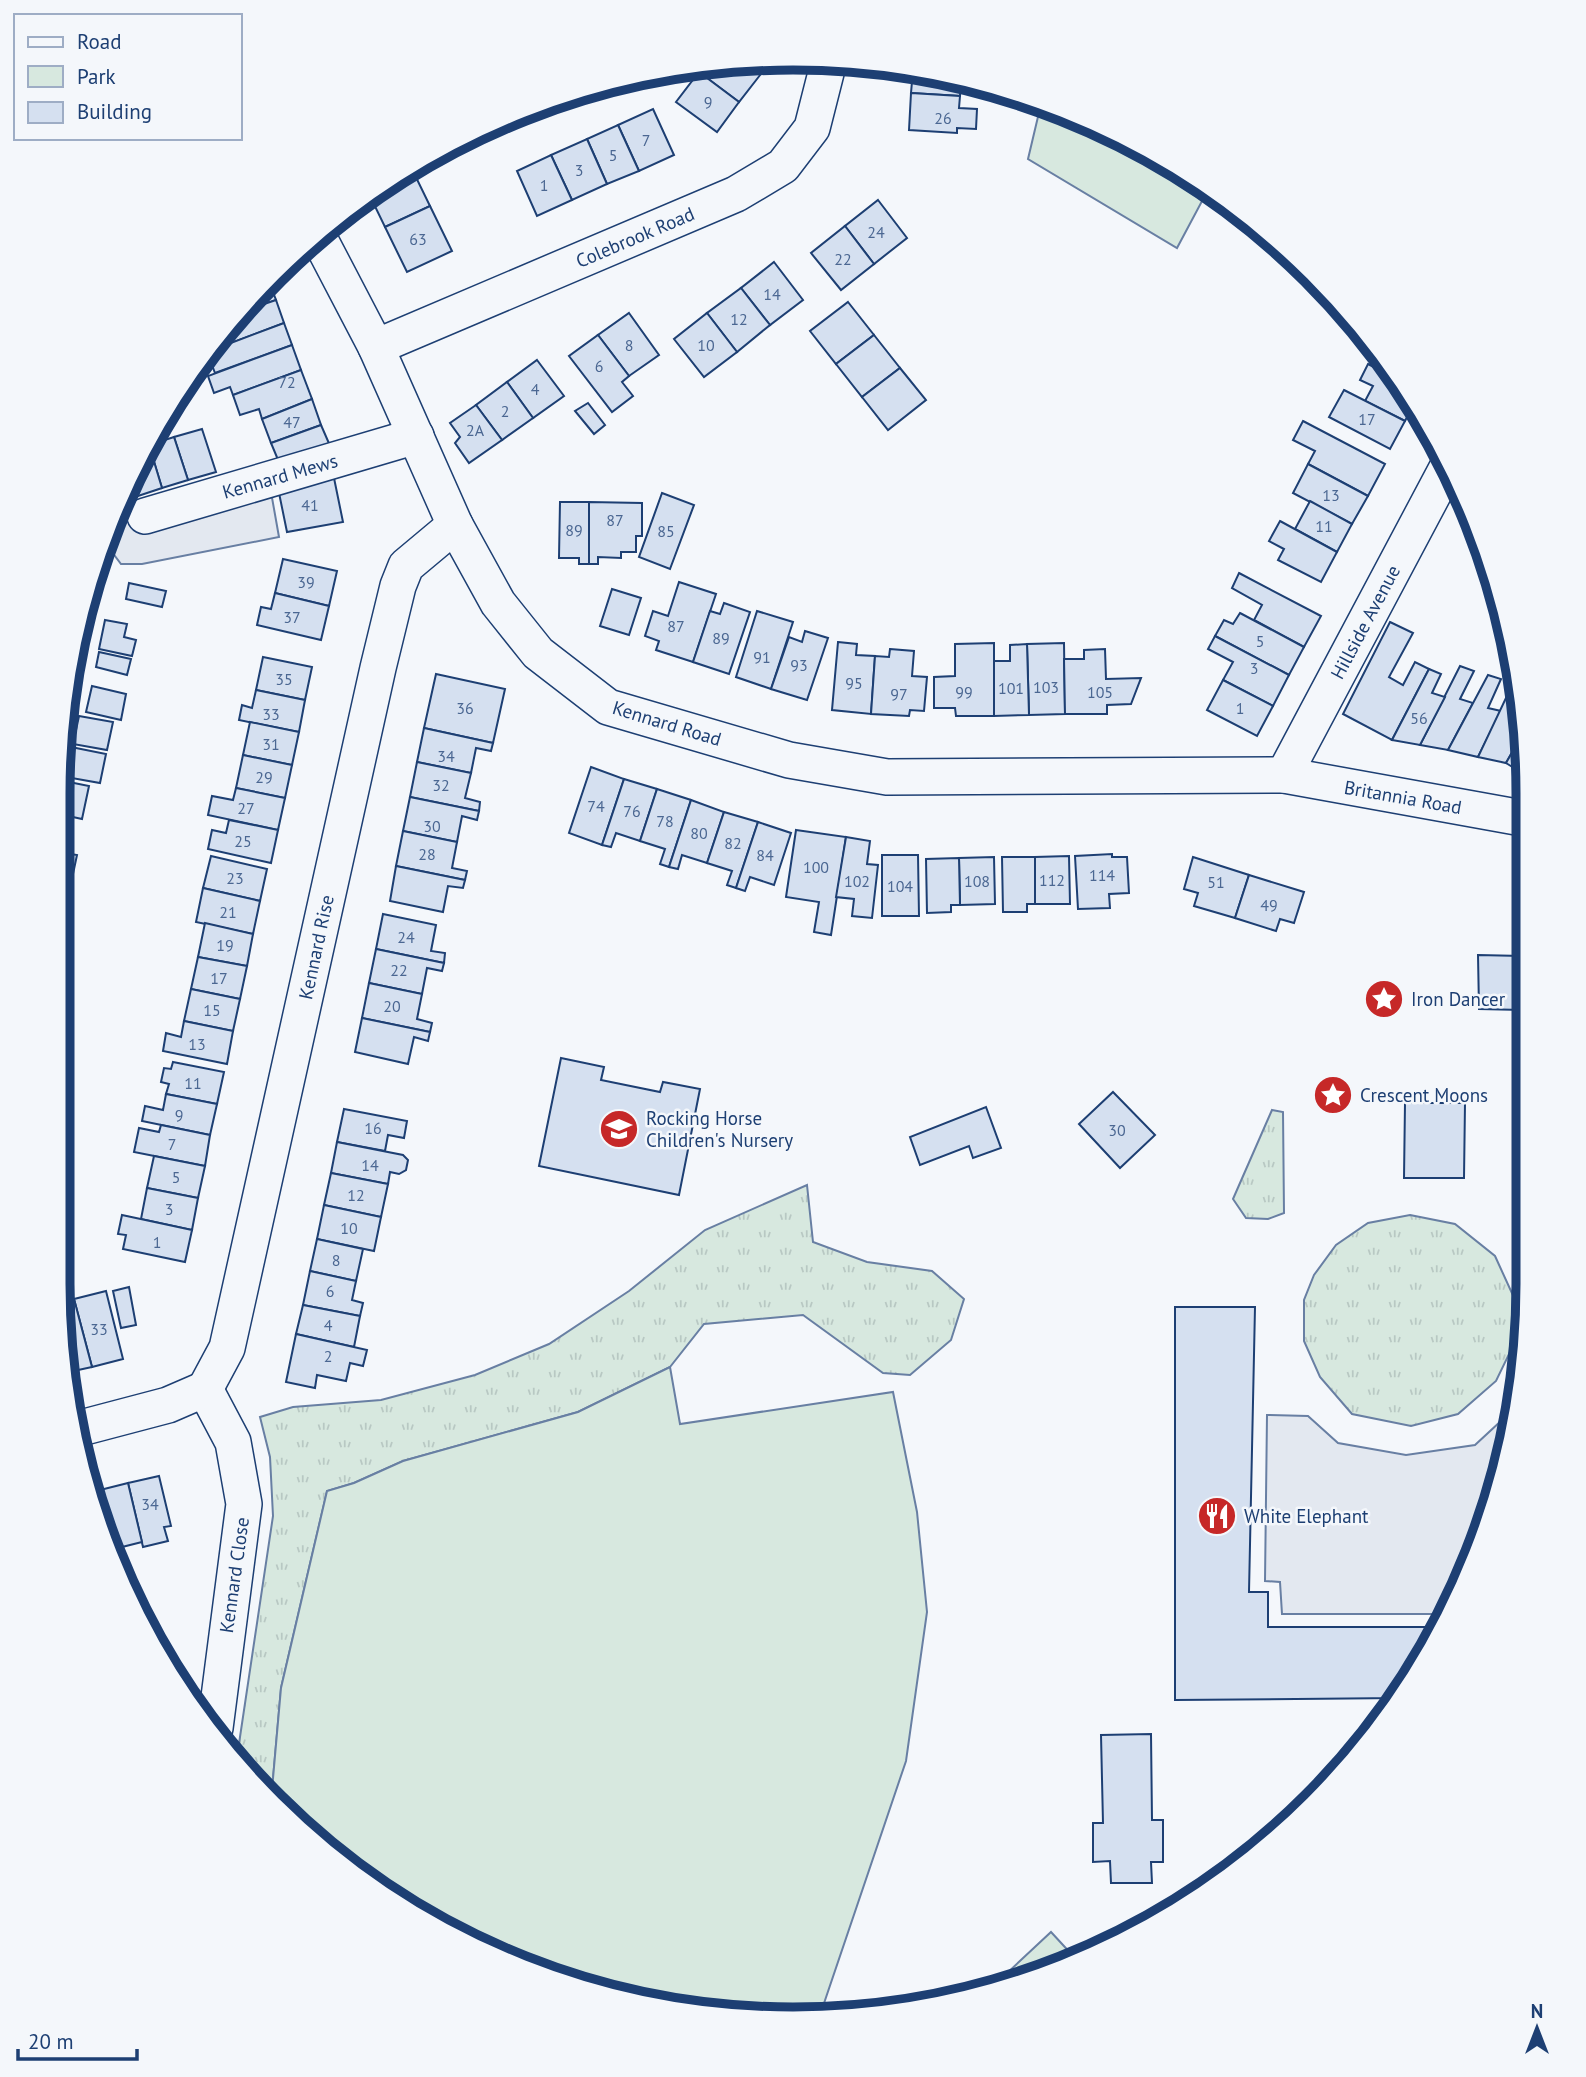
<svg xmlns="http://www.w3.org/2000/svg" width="1586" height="2077" viewBox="0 0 1586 2077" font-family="'PT Sans',sans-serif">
<defs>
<pattern id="grass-tufts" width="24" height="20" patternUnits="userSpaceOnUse" patternTransform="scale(1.75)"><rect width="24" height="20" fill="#d7e8df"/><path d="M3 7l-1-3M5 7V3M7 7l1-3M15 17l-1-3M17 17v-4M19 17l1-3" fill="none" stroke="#b8c8c3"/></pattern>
</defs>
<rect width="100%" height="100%" fill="#f4f7fb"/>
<g fill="url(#grass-tufts)" stroke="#687fa3" stroke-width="2">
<polygon points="1272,1110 1283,1112 1284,1213 1268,1219 1246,1218 1233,1199"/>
<polygon points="807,1185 813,1242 867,1262 932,1271 964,1299 951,1340 910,1375 883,1373 803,1315 704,1324 670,1367 578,1412 403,1461 354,1483 327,1491 281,1688 271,1801 237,1757 273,1516 270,1457 260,1417 293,1407 381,1400 475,1375 549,1344 629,1291 705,1230"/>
<polygon points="1410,1215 1455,1224 1495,1256 1516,1302 1512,1348 1496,1381 1458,1414 1411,1426 1352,1414 1320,1377 1304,1341 1304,1300 1314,1275 1336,1245 1368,1223"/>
</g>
<g fill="#d7e8df" stroke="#687fa3" stroke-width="2">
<polygon points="1041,104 1075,114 1209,188 1177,248 1028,159"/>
<polygon points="670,1367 680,1424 893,1392 917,1512 927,1612 906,1761 819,2018 793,2019 603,1994 426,1921 271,1801 281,1688 327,1491 354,1483 403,1461 578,1412"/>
<polygon points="1051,1932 1075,1958 1029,1980 989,1990"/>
</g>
<g fill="#e3e8f0" stroke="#687fa3" stroke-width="2">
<polygon points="260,474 271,492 279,537 142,564 121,564 112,552 123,511"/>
<polygon points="1515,1408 1489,1521 1443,1614 1282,1614 1280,1582 1265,1581 1267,1415 1308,1416 1338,1443 1406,1455 1475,1445"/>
</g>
<g fill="#d5e0f0" stroke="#1d3f73" stroke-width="2">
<polygon points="753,62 764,70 739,102 699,72 703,67"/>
<polygon points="913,70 937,72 961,79 960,96 911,93"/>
<polygon points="699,72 739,102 717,132 676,102"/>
<polygon points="911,93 960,96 959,108 977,109 976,129 957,128 957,133 909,130"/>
<polygon points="653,109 674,155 639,171 618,125"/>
<polygon points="618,125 639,171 607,184 587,139"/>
<polygon points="587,139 607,184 572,200 551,155"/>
<polygon points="551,155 572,200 537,216 517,171"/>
<polygon points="411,167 430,206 385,227 369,194 385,181"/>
<polygon points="878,200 907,238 874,264 845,226"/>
<polygon points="430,206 452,251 407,272 385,227"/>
<polygon points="845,226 874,264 841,290 811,253"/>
<polygon points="774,262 803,300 770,325 741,288"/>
<polygon points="269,282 276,300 241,312"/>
<polygon points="741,288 770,325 737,352 707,313"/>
<polygon points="276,300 284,323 218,348 215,340 241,312"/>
<polygon points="848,302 874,335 836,364 810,331"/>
<polygon points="629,313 659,355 629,376 598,335"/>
<polygon points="707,313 737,352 704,377 674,339"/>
<polygon points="284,323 292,345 215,373 207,352"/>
<polygon points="598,335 629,376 622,382 633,396 612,412 569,356"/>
<polygon points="874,335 900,368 862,397 836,364"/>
<polygon points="292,345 301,370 233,395 230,387 214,393 208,376"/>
<polygon points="537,360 564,396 533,418 507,382"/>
<polygon points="1368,364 1401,381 1405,385 1414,404 1405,421 1365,401 1373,386 1360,380"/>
<polygon points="900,368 926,400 888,430 862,397"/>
<polygon points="301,370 312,399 262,419 259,409 240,415 233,395"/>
<polygon points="507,382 533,418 502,440 476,405"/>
<polygon points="1344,390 1405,421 1390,449 1329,417"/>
<polygon points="312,399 321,425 271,443 262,419"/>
<polygon points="588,403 605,425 594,434 575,411"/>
<polygon points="476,405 502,440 469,463 455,443 460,437 450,423"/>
<polygon points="1303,421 1385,464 1368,496 1308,464 1315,451 1293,440"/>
<polygon points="321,425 331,448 281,467 271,443"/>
<polygon points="202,429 216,472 188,480 174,437"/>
<polygon points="174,437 188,480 162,488 149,445"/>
<polygon points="149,445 162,488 135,497 129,480 134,467"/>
<polygon points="1308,464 1368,496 1352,524 1293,493"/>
<polygon points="334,478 343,522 287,532 278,488"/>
<polygon points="662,493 694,505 670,569 639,557"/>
<polygon points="1310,501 1352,524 1337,552 1295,529"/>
<polygon points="560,502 589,502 589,564 579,564 579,558 559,558"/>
<polygon points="589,502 642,503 642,536 636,536 636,552 621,552 621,558 598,557 598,564 589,564"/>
<polygon points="1280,521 1337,552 1321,582 1278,560 1284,549 1269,541"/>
<polygon points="283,559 337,571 329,606 275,593"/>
<polygon points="1239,573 1321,616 1304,647 1254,620 1262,605 1232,588"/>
<polygon points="679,582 716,594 693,662 656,650 659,641 645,636 653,611 668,616"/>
<polygon points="129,583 166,591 162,607 126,599"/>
<polygon points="612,589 641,598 629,635 600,626"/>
<polygon points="275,593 329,606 321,640 257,625 261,607 271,609"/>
<polygon points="724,603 750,612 729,674 693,662 710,611 720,614"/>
<polygon points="757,611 793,622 771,689 736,677"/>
<polygon points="1240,613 1304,647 1289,675 1215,636 1224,620 1233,624"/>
<polygon points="105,620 127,624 124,637 136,640 132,656 99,649"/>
<polygon points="1390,622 1413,633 1389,677 1403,685 1415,662 1429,669 1392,740 1343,714"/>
<polygon points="805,631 828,638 807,700 771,689 789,637 802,642"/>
<polygon points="1215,636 1289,675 1273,706 1223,680 1233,662 1208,649"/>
<polygon points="838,642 857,644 856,655 875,656 871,714 832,710"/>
<polygon points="994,643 994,716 956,716 955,708 934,708 934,677 955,676 955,644"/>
<polygon points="1064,643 1065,714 1029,715 1027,644"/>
<polygon points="1027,644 1029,715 994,716 994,661 1010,661 1010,645"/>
<polygon points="890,649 914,651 912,676 927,677 924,711 910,710 909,716 871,714 875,656 889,657"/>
<polygon points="1105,649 1106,679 1141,678 1131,704 1107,705 1107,714 1065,714 1064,659 1084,659 1084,650"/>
<polygon points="99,652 131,659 127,675 96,667"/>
<polygon points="263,657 312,667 305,700 256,690"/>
<polygon points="1460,666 1474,671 1460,699 1473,703 1448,750 1420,745"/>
<polygon points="1429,669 1441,674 1432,693 1445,697 1420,745 1392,740"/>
<polygon points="436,674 505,689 493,743 424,728"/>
<polygon points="1488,675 1501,679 1488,708 1501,711 1478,757 1448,750"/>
<polygon points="1223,680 1273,706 1257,736 1207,710"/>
<polygon points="1514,681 1519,683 1522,696 1514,714 1522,716 1522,735 1506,763 1478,757"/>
<polygon points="92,686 126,694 121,720 86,712"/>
<polygon points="256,690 305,700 299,732 239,720 242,705 252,708"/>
<polygon points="79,716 113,722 107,750 73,744"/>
<polygon points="250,722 299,732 292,765 243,755"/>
<polygon points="424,728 493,743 491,751 476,748 471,773 417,762"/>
<polygon points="1522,735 1522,773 1506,763"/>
<polygon points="71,747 106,754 100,783 66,777"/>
<polygon points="243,755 292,765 285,798 236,788"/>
<polygon points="417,762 471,773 465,798 480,802 479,811 410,797"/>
<polygon points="591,767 624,779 602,845 569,833"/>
<polygon points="624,779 657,789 640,841 616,833 611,847 602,845"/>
<polygon points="59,780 89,786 82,819 59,814"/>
<polygon points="236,788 285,798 278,830 208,815 212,796 233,800"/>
<polygon points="657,789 691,800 669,867 660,864 665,849 640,841"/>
<polygon points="410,797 479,811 477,820 462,816 457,842 403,831"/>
<polygon points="691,800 724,812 707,863 682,855 678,869 669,867"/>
<polygon points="724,812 758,822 736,888 727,885 732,871 707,863"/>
<polygon points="229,820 278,830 271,863 208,849 212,830 226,833"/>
<polygon points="758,822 791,833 774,885 750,877 745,891 736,888"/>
<polygon points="796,830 846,837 831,935 814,932 819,902 786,897"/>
<polygon points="59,831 69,833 66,849 59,848"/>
<polygon points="403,831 457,842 452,868 467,871 465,880 396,866"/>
<polygon points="846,837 870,841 867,864 878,865 872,918 852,916 854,899 836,897"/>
<polygon points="59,852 77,855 70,888 59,886"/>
<polygon points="1112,854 1112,857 1127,857 1129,893 1109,894 1110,908 1078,909 1075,856"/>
<polygon points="882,855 918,855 919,916 882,916"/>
<polygon points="211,856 267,869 260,901 203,888"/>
<polygon points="1069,856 1070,904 1035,904 1035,857"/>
<polygon points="994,857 995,904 960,905 959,858"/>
<polygon points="1002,857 1035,857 1035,904 1027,904 1027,912 1003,912"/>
<polygon points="1193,857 1249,875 1235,918 1194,906 1198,893 1184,889"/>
<polygon points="959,858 960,905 951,905 951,912 927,913 926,859"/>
<polygon points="396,866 465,880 463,888 448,886 443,912 390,901"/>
<polygon points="1249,875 1304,892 1294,923 1280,919 1276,931 1235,918"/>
<polygon points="203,888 260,901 253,934 196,922"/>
<polygon points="383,914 436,925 431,951 445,953 444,963 376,949"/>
<polygon points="205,923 253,934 247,966 198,957"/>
<polygon points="376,949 444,963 442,971 427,968 422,994 369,983"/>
<polygon points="1478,955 1522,956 1522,1010 1479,1009"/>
<polygon points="198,957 247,966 240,999 191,989"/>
<polygon points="369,983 422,994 417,1019 432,1023 430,1032 362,1018"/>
<polygon points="191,989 240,999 233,1031 184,1021"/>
<polygon points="362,1018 430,1032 428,1041 414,1037 408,1064 355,1052"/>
<polygon points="184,1021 233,1031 227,1064 163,1051 166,1033 181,1037"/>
<polygon points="561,1058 604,1067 601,1080 660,1092 663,1082 700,1089 679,1195 539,1166"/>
<polygon points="173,1062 224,1072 217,1104 166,1094 169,1084 161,1082 164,1068 171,1069"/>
<polygon points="1113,1092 1155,1135 1120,1168 1079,1124"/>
<polygon points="166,1094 217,1104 210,1135 142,1121 145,1106 163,1110"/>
<polygon points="1405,1103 1465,1103 1464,1178 1404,1178"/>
<polygon points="986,1107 1001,1148 973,1158 969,1146 920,1165 910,1137"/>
<polygon points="344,1109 407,1121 404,1138 388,1135 385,1151 337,1142"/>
<polygon points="161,1125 210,1135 205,1166 134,1152 139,1128 159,1132"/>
<polygon points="337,1142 403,1155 408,1160 406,1170 399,1174 390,1172 388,1184 331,1173"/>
<polygon points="154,1156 205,1166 198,1198 147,1188"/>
<polygon points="331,1173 388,1184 381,1217 324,1205"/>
<polygon points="147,1188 198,1198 192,1230 141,1219"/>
<polygon points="324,1205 381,1217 374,1251 317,1239"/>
<polygon points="122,1215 192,1230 185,1262 123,1249 126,1235 118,1234"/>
<polygon points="317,1239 363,1249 356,1281 310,1271"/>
<polygon points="310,1271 356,1281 352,1300 363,1303 360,1316 303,1305"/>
<polygon points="129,1287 136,1325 121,1328 113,1291"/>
<polygon points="106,1291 123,1359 92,1367 74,1299"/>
<polygon points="74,1299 92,1367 69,1372 60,1302"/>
<polygon points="303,1305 360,1316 354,1347 296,1334"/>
<polygon points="1175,1307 1255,1307 1249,1592 1268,1592 1268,1627 1437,1627 1399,1698 1175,1700"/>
<polygon points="296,1334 367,1350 363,1366 350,1363 346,1381 317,1375 315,1388 286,1382"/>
<polygon points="159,1476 171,1526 164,1527 168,1541 143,1547 128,1483"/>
<polygon points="128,1483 142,1542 114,1549 103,1524 96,1491"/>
<polygon points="1151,1734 1152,1820 1163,1820 1163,1862 1151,1862 1152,1883 1111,1883 1110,1861 1093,1862 1093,1823 1103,1823 1101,1735"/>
</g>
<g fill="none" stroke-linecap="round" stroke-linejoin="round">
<g stroke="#1d3f73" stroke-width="38">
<g id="street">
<polyline points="317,234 376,347 455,525 498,603 538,653 608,707 789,760 887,777 1284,775 1522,818"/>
<polyline points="376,347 736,194 783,166 812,128 829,61"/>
<polyline points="145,516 416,436"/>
<polyline points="1284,775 1446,470"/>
<polyline points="205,1389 227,1348 378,668 398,586 406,566 455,525"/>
<polyline points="205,1389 233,1442 244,1504 215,1728"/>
<polyline points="77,1429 168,1405 205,1389"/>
</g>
</g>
<use href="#street" stroke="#f4f7fb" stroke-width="35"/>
</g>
<defs>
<g id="sight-disc" transform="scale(2.0125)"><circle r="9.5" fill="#c62828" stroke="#f4f7fb"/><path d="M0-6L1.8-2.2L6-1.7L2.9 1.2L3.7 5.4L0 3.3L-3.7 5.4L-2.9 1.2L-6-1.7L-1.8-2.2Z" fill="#fff"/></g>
<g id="school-disc" transform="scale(2.0125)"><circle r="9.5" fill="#c62828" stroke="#f4f7fb"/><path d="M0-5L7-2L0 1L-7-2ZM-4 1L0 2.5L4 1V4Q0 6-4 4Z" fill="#fff"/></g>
<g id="restaurant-disc" transform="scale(2.0125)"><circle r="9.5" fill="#c62828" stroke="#f4f7fb"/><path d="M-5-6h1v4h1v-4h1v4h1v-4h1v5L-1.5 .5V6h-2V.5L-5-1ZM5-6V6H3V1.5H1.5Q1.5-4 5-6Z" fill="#fff"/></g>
</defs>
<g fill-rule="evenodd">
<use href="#sight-disc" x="1384" y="999"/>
<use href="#sight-disc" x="1333" y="1095"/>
<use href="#school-disc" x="619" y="1129"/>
<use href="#restaurant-disc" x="1217" y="1516"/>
</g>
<g text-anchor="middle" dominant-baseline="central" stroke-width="5" stroke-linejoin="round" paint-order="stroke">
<g font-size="16" fill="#4b6792">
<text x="708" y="102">9</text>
<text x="943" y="118">26</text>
<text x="646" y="140">7</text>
<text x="613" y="155">5</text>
<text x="579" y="170">3</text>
<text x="544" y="185">1</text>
<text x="876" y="232">24</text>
<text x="418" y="239">63</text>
<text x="843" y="259">22</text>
<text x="772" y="294">14</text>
<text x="739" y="319">12</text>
<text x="629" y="345">8</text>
<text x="706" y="345">10</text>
<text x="599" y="366">6</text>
<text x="287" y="382">72</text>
<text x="535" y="389">4</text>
<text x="505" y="411">2</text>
<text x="1367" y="419">17</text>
<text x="292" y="422">47</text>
<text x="475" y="430">2A</text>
<text x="1331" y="495">13</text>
<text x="310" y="505">41</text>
<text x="615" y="520">87</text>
<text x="1324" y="526">11</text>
<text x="574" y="530">89</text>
<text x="666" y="531">85</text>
<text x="306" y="582">39</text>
<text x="292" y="617">37</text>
<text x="676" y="626">87</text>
<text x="721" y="638">89</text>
<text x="1260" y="641">5</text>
<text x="762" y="657">91</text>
<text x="799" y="665">93</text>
<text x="1254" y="668">3</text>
<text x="284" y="679">35</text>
<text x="854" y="683">95</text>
<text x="1046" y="687">103</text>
<text x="1011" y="688">101</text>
<text x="964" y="692">99</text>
<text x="1100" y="692">105</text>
<text x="899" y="694">97</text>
<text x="465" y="708">36</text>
<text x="1240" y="708">1</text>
<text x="271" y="714">33</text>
<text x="1419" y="718">56</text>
<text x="271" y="744">31</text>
<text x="446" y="756">34</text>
<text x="264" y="777">29</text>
<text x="441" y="785">32</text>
<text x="596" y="806">74</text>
<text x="246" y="808">27</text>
<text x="632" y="811">76</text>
<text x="665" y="821">78</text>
<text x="432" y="826">30</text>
<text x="699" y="833">80</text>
<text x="243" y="841">25</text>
<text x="733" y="843">82</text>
<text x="427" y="854">28</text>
<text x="765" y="855">84</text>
<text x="816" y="867">100</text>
<text x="1102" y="875">114</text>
<text x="235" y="878">23</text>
<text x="1052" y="880">112</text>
<text x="857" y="881">102</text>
<text x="977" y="881">108</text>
<text x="1216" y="882">51</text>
<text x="900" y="886">104</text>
<text x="1269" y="905">49</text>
<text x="228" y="912">21</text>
<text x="406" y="937">24</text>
<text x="225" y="945">19</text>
<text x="399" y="970">22</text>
<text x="219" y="978">17</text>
<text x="392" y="1006">20</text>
<text x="212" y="1010">15</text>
<text x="197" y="1044">13</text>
<text x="193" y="1083">11</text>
<text x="179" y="1115">9</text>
<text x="373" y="1128">16</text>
<text x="1117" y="1130">30</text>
<text x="172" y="1144">7</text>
<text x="370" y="1165">14</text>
<text x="176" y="1177">5</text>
<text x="356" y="1195">12</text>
<text x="169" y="1209">3</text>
<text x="349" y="1228">10</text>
<text x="157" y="1242">1</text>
<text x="336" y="1260">8</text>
<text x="330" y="1291">6</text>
<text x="328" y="1325">4</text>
<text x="99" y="1329">33</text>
<text x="328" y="1356">2</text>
<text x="150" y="1504">34</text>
</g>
<g font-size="19" fill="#1d3f73" stroke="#f4f7fb">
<text transform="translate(635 237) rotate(-23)">Colebrook Road</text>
<text transform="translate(280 476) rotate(-16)">Kennard Mews</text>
<text transform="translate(1365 622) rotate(-62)">Hillside Avenue</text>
<text transform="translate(667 723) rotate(17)">Kennard Road</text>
<text transform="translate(1403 797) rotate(10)">Britannia Road</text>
<text transform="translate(316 947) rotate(-78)">Kennard Rise</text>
<text transform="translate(234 1575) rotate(-82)">Kennard Close</text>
</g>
<g font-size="19" fill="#1d3f73" stroke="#f4f7fb" text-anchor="start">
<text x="1411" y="999">Iron Dancer</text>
<text x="1360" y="1095">Crescent Moons</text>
<text x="646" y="1118">Rocking Horse<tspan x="646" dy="22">Children's Nursery</tspan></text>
<text x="1244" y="1516">White Elephant</text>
</g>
</g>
<path d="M0 0H1586V2077H0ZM793 70H793A723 723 0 0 1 1516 793V1284A723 723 0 0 1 793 2007H793A723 723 0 0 1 70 1284V793A723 723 0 0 1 793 70Z" fill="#f4f7fb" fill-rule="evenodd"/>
<path fill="none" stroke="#1d3f73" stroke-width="9" d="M793 70H793A723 723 0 0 1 1516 793V1284A723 723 0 0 1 793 2007H793A723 723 0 0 1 70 1284V793A723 723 0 0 1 793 70Z"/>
<rect x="14" y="14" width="228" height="126" fill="#f4f7fb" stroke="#9eadc5" stroke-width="2"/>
<rect x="28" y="37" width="35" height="10" fill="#f4f7fb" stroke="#9eadc5" stroke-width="2"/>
<text x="77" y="49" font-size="21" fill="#1d3f73">Road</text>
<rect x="28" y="66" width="35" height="21" fill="#d7e8df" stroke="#9eadc5" stroke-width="2"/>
<text x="77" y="84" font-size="21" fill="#1d3f73">Park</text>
<rect x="28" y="102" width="35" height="21" fill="#d5e0f0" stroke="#9eadc5" stroke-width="2"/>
<text x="77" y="119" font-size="21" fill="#1d3f73">Building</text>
<g transform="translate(1537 2028)" stroke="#f4f7fb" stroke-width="5" paint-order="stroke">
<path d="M0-5L12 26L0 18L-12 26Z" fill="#1d3f73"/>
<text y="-10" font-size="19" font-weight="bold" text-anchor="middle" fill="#1d3f73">N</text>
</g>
<path d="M18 2049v10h119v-10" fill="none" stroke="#1d3f73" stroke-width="3.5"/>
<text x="28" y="2049" font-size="21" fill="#1d3f73" stroke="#f4f7fb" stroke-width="5" paint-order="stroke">20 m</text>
</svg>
